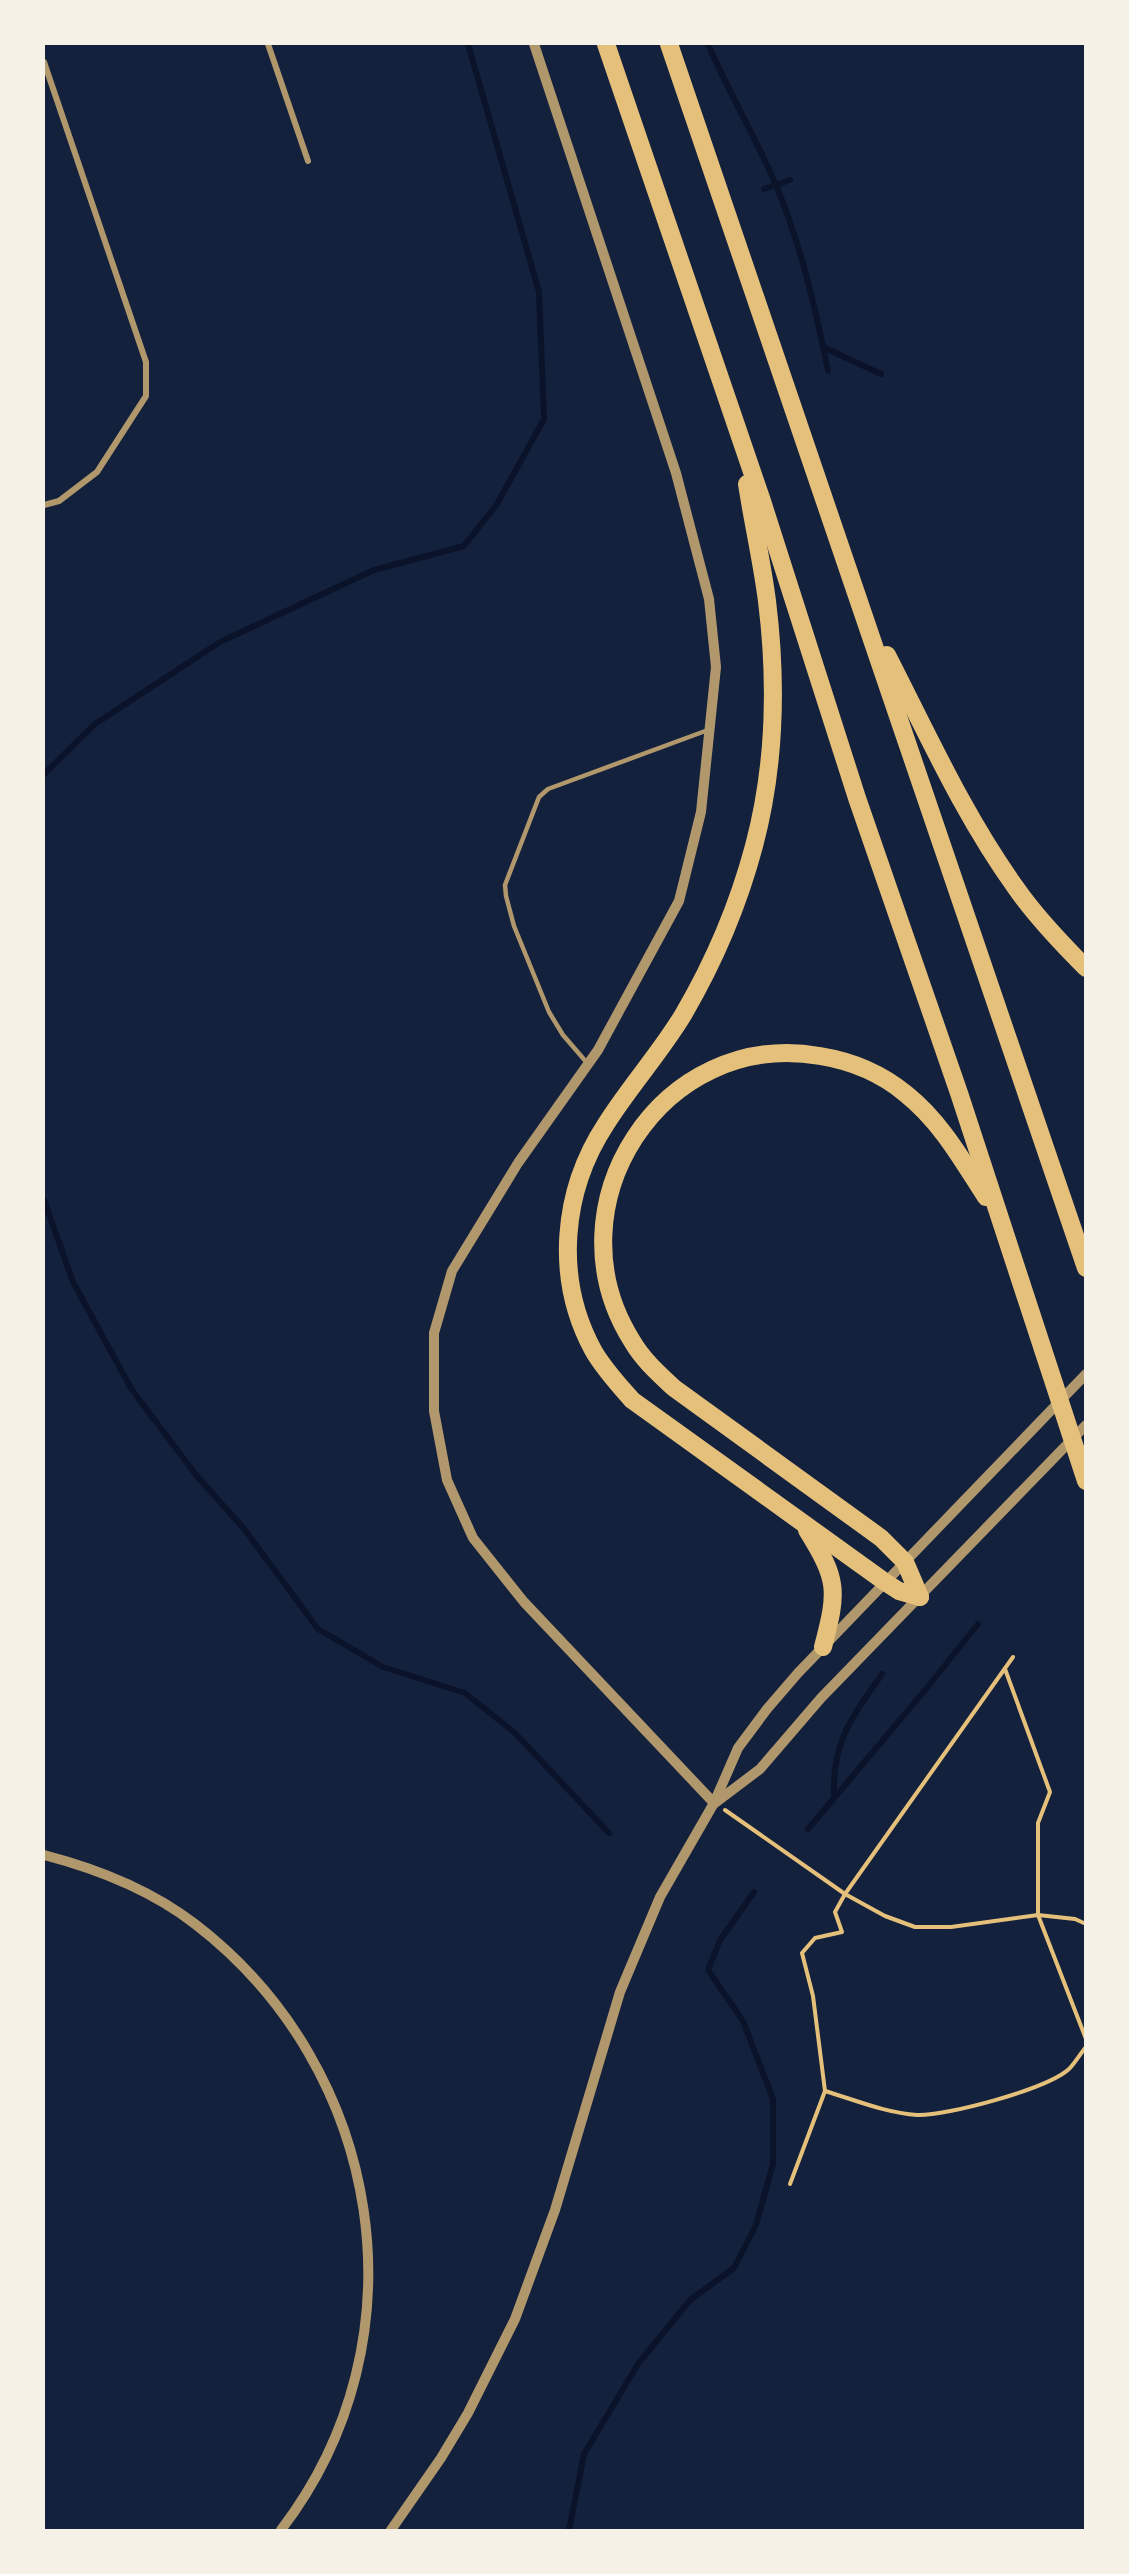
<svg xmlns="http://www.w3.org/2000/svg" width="1129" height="2574" viewBox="0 0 1129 2574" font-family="Roboto,sans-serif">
<rect width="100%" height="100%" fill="#14213d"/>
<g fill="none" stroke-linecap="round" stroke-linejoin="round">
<g stroke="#0b132b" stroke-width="6">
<path d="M708 44C728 91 755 136 775 183 801 244 815 307 828 371"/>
<polyline points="764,189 790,180"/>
<polyline points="823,347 881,374"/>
<polyline points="44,774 95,724 220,642 374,570 464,546 497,504 544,419 539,292 468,44"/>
<polyline points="44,1200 73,1282 132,1390 196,1475 245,1530 318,1629 383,1667 465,1693 515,1733 609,1833"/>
<path d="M834 1795C832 1741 853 1716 882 1674"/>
<polyline points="808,1829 926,1689 978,1624"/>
<polyline points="569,2530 584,2454 638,2364 690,2300 734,2268 756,2225 773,2164 773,2099 743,2021 708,1970 720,1940 754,1892"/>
</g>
<g stroke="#e5c07b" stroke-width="4">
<polyline points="1005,1669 1050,1792 1038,1823 1038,1915 1086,2039"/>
<polyline points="725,1810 845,1894 885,1916 915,1927 951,1927 1038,1915 1075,1919 1086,1924"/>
<path d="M825 2091C855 2100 886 2113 917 2115 947 2116 1047 2089 1069 2069 1075 2063 1080 2054 1086 2047"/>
<polyline points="790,2184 825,2091 813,1996 802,1953 815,1938 842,1932 835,1912 845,1894 1013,1657"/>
</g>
<polyline stroke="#b1986c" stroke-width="4.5" points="588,1064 563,1035 549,1012 514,926 506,896 505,885 539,797 548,789 708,730"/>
<g stroke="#b1986c" stroke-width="6">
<polyline points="268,44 308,161"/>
<polyline points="44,62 146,362 146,396 97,472 59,501 44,505"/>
</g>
<g stroke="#b1986c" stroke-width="10">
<polyline points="534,44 676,473 709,599 716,667 701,812 679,901 598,1050 518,1163 452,1271 434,1333 434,1411 447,1480 473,1538 524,1602 714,1803"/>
<polyline points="715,1803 760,1769 821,1698 1086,1425"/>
<path d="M44 1855C98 1869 151 1890 195 1924 384 2069 427 2340 281 2530"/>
<polyline points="391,2530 441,2458 468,2413 515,2319 555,2210 620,1992 660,1897 714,1803 738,1748 767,1709 798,1673 1086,1374"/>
</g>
<g stroke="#e5c07b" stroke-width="18">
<polyline points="606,44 762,501 857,798 959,1093 1086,1481"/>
<polyline points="669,44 1086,1268"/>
<path d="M747 484C753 523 762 562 767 601 777 682 775 767 754 846 738 906 714 962 683 1015 660 1053 630 1086 606 1124 562 1191 554 1278 593 1350 603 1368 618 1384 632 1400L885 1582 899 1591 920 1597"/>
<path d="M887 655C927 733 964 816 1016 888 1036 917 1061 943 1086 968"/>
<path d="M807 1530C838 1580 838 1590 823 1647"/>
<path d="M920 1597 905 1562 881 1538 674 1388C659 1374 643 1360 632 1341 547 1206 662 1028 820 1056 851 1061 882 1074 906 1094 941 1122 962 1160 986 1197"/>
</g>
</g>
<rect width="1129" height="2574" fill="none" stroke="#f6f1e7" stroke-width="90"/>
</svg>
